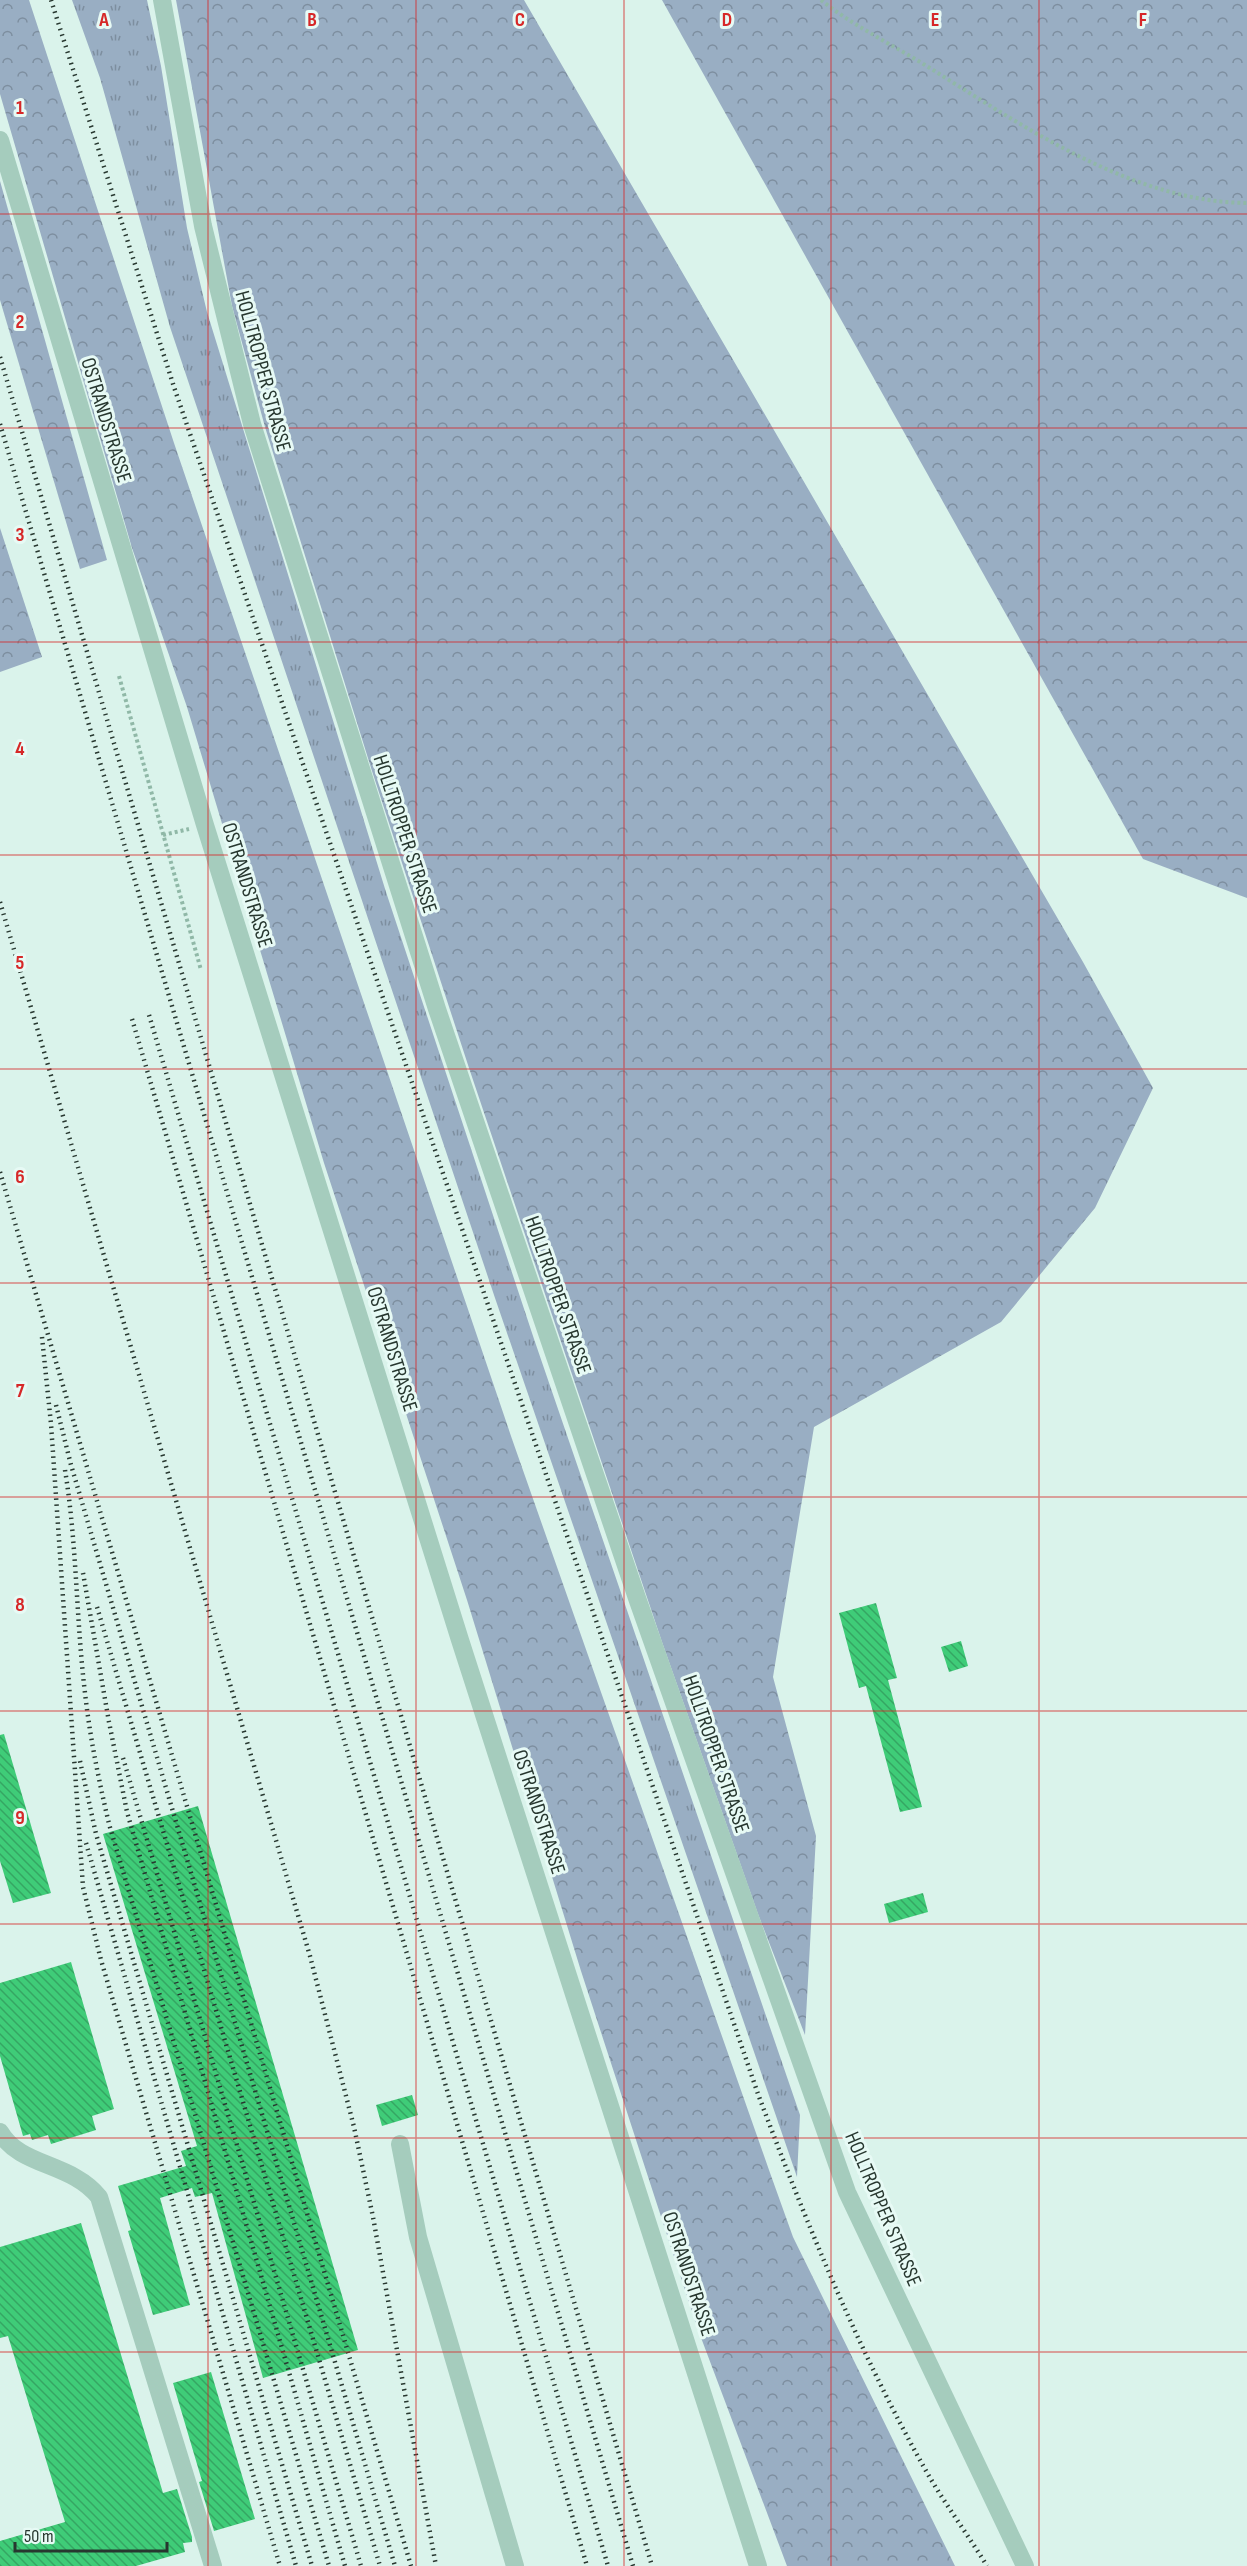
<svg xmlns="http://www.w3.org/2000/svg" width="1247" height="2566" viewBox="0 0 1247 2566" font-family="'Sofia Sans Condensed',sans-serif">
<defs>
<pattern id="grass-tufts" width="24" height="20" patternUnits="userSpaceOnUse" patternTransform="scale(1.5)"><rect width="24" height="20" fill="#99aec3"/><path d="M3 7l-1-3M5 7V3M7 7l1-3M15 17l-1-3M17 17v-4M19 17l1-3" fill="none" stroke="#7d8e9f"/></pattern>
<pattern id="forest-crowns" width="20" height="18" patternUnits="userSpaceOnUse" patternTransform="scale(1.5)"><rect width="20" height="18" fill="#99aec3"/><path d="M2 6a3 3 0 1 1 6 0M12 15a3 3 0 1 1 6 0" fill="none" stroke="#7d8e9f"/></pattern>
<pattern id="building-back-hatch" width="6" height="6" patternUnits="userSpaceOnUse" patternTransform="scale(1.5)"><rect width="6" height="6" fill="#3fcc78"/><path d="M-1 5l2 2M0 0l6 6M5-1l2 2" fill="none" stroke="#35a663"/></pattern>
</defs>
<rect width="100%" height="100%" fill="#daf3eb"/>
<polygon fill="url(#grass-tufts)" points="72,0 147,0 161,66 187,228 207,312 386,892 534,1339 800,2115 797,2177 495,1298 170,327 100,78"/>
<g fill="url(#forest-crowns)">
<polygon points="0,0 29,0 174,443 512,1439 769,2170 793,2237 955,2566 787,2566 697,2327 581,1971 467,1600 324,1163 187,707 132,548 0,94"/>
<polygon points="176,0 524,0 1083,962 1153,1088 1095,1208 1001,1322 814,1427 773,1677 816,1836 805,2035 758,1914 662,1642 469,1068 372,771 265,427 232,306"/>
<polygon points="662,0 1247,0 1247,898 1143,859"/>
<polygon points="0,181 107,560 80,569 0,300"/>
<polygon points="0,528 42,657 0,672"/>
</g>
<g fill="url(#building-back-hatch)">
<polygon points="876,1603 897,1678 888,1680 922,1807 900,1812 866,1686 859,1688 839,1613"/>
<polygon points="961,1641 968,1666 949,1672 941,1647"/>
<polygon points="4,1734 51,1893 13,1903 0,1861 0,1735"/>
<polygon points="198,1806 358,2350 263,2378 212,2193 195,2197 192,2188 160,2198 190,2305 153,2315 128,2231 131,2230 118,2186 186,2166 181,2151 197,2146 103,1834"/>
<polygon points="923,1893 928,1912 889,1923 884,1904"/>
<polygon points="71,1962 114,2109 92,2116 96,2130 51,2144 48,2135 32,2140 30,2134 23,2136 0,2056 0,1983"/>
<polygon points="412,2095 418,2115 382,2126 376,2105"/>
<polygon points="81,2223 163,2493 177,2489 192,2537 192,2542 183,2543 185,2552 136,2566 0,2566 0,2541 65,2522 8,2336 0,2338 0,2247"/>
<polygon points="211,2372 255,2519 214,2531 199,2482 202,2481 173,2383"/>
</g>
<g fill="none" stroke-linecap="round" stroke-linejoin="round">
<g stroke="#90b8a7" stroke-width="4" stroke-dasharray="3 3" stroke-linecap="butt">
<path d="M821 0C852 25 891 44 925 65 1020 124 1131 202 1247 203"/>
<polyline points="119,676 201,970"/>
<polyline points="163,835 189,829"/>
</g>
<g stroke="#a5ccbd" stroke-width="18">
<polyline points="162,0 203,226 252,424 437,1009 637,1598 847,2192 1025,2566"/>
<polyline points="0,140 205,825 460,1640 758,2566"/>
<path d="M0 2132C20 2167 71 2162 99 2197L213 2566"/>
<polyline points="400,2144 418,2237 515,2566"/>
</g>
<g stroke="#27372f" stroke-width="4.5" stroke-dasharray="1.5 4.5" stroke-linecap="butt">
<path d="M51 0 174 387 758 2094C806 2222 858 2350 925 2469 944 2503 967 2533 987 2566"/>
<polyline points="0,357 652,2566"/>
<polyline points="0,424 633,2566"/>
<polyline points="0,902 310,1956 354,2127 373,2217 436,2566"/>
<polyline points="149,1015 608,2566"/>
<polyline points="132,1019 587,2566"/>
<polyline points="0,1172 411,2566"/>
<polyline points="42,1337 51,1424 83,1887 101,1960 280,2566"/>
<polyline points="56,1405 71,1465 395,2566"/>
<path d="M65 1470C77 1544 76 1619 85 1693 90 1738 99 1781 109 1824L329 2566"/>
<polyline points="83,1573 109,1722 127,1812 345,2566"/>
<polyline points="97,1607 380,2566"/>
<polyline points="123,1758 361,2566"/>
<polyline points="80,1761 96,1834 312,2566"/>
<polyline points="86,1843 296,2566"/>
</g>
</g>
<path fill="none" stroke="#d62828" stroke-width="1.5" stroke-opacity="0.55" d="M208 0V2566M416 0V2566M624 0V2566M831 0V2566M1039 0V2566M0 214H1247M0 428H1247M0 642H1247M0 855H1247M0 1069H1247M0 1283H1247M0 1497H1247M0 1711H1247M0 1924H1247M0 2138H1247M0 2352H1247"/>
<g text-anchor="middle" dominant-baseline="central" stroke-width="6" stroke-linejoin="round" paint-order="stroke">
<g font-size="21" fill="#27372f" stroke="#e7faf5">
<text transform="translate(263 371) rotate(75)">HOLLTROPPER STRASSE</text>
<text transform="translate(106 420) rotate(73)">OSTRANDSTRASSE</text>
<text transform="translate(405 834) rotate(72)">HOLLTROPPER STRASSE</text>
<text transform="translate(247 885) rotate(73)">OSTRANDSTRASSE</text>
<text transform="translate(558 1295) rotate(71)">HOLLTROPPER STRASSE</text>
<text transform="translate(392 1349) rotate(73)">OSTRANDSTRASSE</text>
<text transform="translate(716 1754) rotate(71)">HOLLTROPPER STRASSE</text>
<text transform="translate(539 1812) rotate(72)">OSTRANDSTRASSE</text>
<text transform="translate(883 2209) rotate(67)">HOLLTROPPER STRASSE</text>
<text transform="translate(689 2274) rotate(72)">OSTRANDSTRASSE</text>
</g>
</g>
<g font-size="20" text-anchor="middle" font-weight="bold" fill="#d62828" stroke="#e7faf5" stroke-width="6" stroke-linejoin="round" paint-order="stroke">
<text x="104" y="26">A</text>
<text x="312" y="26">B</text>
<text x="520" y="26">C</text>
<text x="727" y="26">D</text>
<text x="935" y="26">E</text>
<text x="1143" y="26">F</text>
<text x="20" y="114">1</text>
<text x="20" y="328">2</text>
<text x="20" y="541">3</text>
<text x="20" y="755">4</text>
<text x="20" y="969">5</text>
<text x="20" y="1183">6</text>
<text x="20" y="1397">7</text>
<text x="20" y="1611">8</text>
<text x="20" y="1824">9</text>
</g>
<path d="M15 2542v9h152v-9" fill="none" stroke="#27372f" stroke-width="3"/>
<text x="24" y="2542" font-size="18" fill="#27372f" stroke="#e7faf5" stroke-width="4.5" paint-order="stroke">50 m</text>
</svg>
